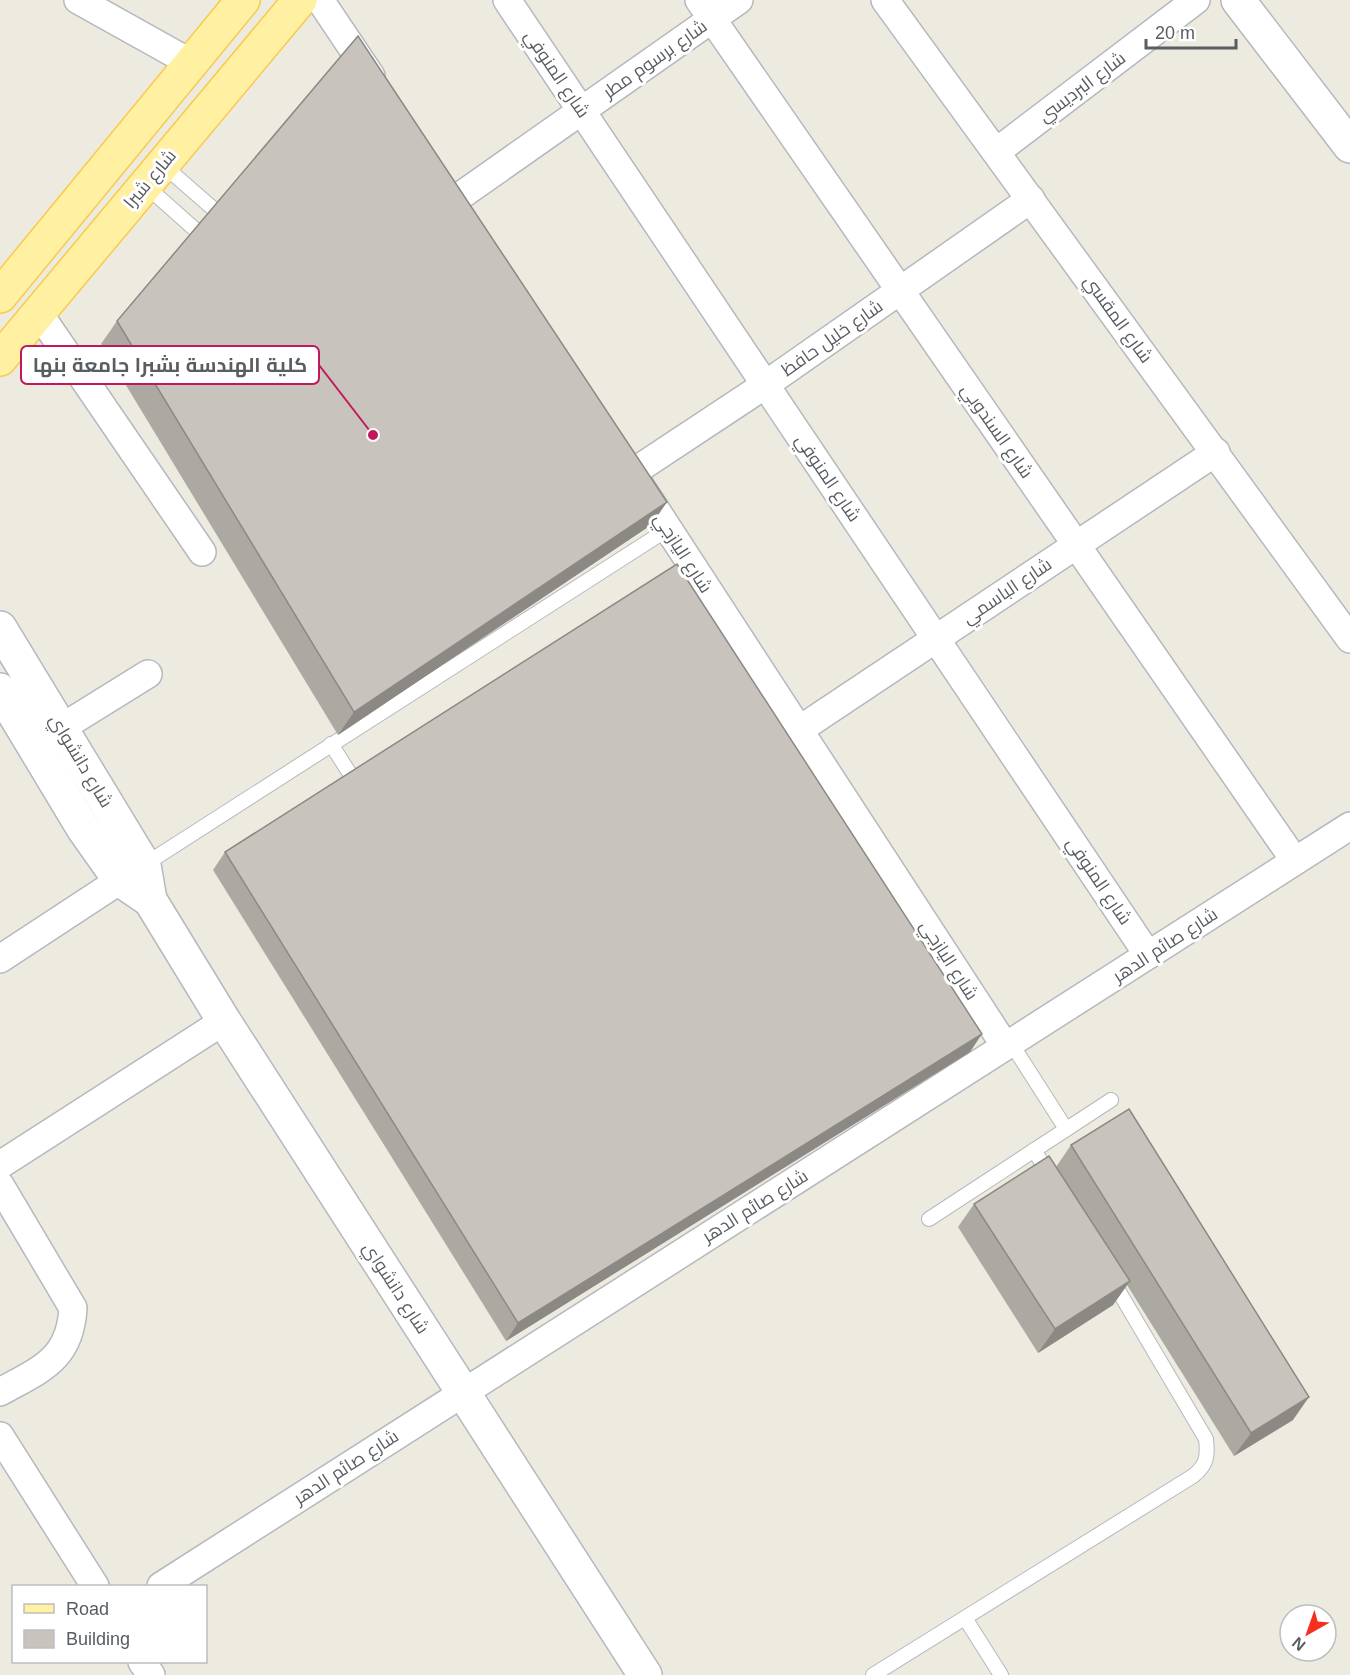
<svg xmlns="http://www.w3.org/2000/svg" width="1350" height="1675" viewBox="0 0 1350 1675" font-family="Helvetica,Cairo,sans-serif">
<rect width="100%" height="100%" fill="#edeadf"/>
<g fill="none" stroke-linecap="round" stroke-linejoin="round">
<g stroke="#b5b8be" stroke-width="16">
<g id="service">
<polyline points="163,165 225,219"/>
<polyline points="145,185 208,241"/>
<polyline points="331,744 357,785 360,786"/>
<polyline points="144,865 668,529"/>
<polyline points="1011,1043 1066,1129"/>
<polyline points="1034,1150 1050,1176"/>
<polyline points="929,1219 1111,1100"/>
<polyline points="965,1618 1001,1675"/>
<path d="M873 1675 1193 1476C1207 1465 1208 1456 1206 1439L1112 1280"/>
</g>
</g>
<g stroke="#b5b8be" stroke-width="30">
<g id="minor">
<polyline points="78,0 191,63"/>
<polyline points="320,0 371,76"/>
<polyline points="507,0 1148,955"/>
<polyline points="699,0 1295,861"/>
<polyline points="885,0 1350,639"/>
<polyline points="996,152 1196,0"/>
<polyline points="453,201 739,0"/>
<polyline points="38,312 202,552"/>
<polyline points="632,473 765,385 1031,199"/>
<polyline points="639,484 1005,1046"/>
<polyline points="61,728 148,674"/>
<polyline points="799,730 1216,452"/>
<polyline points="0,959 137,869"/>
<polyline points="0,1165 224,1021"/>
<path d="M0 1185 73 1308C70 1360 41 1369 0 1392"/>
<polyline points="0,1436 95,1586"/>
<polyline points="161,1586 1350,826"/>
<polyline points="142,1662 151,1675"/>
</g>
</g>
<g stroke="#b5b8be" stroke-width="36">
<g id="tertiary">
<polyline points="1238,0 1350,146"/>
<polyline points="0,628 144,865 150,900 224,1021 645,1675"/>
<polyline points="0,690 83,828 119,879 150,900"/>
</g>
</g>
<g stroke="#fbc94b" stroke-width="36">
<g id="primary">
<polyline points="0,296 243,0"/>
<polyline points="0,359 300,0"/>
</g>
</g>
<use href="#service" stroke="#fff" stroke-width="14"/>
<use href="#minor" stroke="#fff" stroke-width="27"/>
<use href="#tertiary" stroke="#fff" stroke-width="33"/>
<use href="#primary" stroke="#fff0a2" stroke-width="33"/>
</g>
<g fill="#aca9a3">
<polygon points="117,321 667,502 651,525 338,735 101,344"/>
<polygon points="225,852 970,1052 506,1341 213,870"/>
<polygon points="1071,1145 1293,1420 1234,1456 1127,1285 1113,1305 1038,1353 958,1227 974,1204 1056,1167"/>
</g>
<g fill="#8c8984">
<polygon points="667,502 651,525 338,735 354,712"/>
<polygon points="982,1034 970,1052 506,1341 518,1323"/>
<polygon points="1130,1281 1113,1305 1038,1353 1055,1329"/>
<polygon points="1309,1397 1293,1420 1234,1456 1251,1433"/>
</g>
<g fill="#c8c4bd" stroke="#8c8984" stroke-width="1.5">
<polygon points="358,36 667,502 354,712 117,321"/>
<polygon points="677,564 982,1034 518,1323 225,852"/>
<polygon points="1129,1109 1309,1397 1251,1433 1071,1145"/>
<polygon points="1049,1156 1130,1281 1055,1329 974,1204"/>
</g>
<g text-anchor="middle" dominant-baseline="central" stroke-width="6" stroke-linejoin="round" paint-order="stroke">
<g font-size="18" fill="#585d62" stroke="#fff">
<text transform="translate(655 59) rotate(-35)">شارع برسوم مطر</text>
<text transform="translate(557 74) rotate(56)">شارع المنوفي</text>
<text transform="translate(1082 87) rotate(-37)">شارع البرديسي</text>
<text transform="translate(150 179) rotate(-50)">شارع شبرا</text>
<text transform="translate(1118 319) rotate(54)">شارع المقسي</text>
<text transform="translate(832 338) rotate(-35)">شارع خليل حافظ</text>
<text transform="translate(997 431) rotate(55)">شارع السندوبي</text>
<text transform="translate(828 478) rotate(56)">شارع المنوفي</text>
<text transform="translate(683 553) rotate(57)">شارع اليازجي</text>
<text transform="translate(1007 591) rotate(-34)">شارع الباسمي</text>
<text transform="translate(81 761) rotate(59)">شارع دانشواي</text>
<text transform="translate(1099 881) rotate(56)">شارع المنوفي</text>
<text transform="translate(1165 945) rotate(-33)">شارع صائم الدهر</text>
<text transform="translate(949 960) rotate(57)">شارع اليازجي</text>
<text transform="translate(755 1206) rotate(-32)">شارع صائم الدهر</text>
<text transform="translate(396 1288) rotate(57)">شارع دانشواي</text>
<text transform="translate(346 1467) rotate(-33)">شارع صائم الدهر</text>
</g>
</g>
<path fill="none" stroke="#c2185b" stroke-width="2" d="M373 435L319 365"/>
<circle fill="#c2185b" stroke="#fff" stroke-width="2" cx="373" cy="435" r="6"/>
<rect fill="#fff" stroke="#c2185b" stroke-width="2" x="21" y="346" width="298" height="38" rx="6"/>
<g font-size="20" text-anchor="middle" font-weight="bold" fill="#585d62">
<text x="170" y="372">كلية الهندسة بشبرا جامعة بنها</text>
</g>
<rect x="12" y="1585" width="195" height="78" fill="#ffffff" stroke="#bcbec0" stroke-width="1.5"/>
<rect x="24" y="1604" width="30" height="9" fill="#fff0a2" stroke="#bcbec0" stroke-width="1.5"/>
<text x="66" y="1615" font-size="18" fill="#585d62">Road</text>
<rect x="24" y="1630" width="30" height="18" fill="#c8c4bd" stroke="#bcbec0" stroke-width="1.5"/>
<text x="66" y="1645" font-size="18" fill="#585d62">Building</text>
<g transform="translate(1308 1633) rotate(220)"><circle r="28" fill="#ffffff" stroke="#bcbec0" stroke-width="1.5"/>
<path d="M0-4.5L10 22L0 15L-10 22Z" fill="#f52e1e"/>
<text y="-9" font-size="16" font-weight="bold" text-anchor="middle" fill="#585d62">N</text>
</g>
<path d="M1146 39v9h90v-9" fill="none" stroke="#585d62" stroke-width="3"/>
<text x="1155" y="39" font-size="18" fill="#585d62" stroke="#ffffff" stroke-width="4.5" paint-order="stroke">20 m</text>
</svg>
